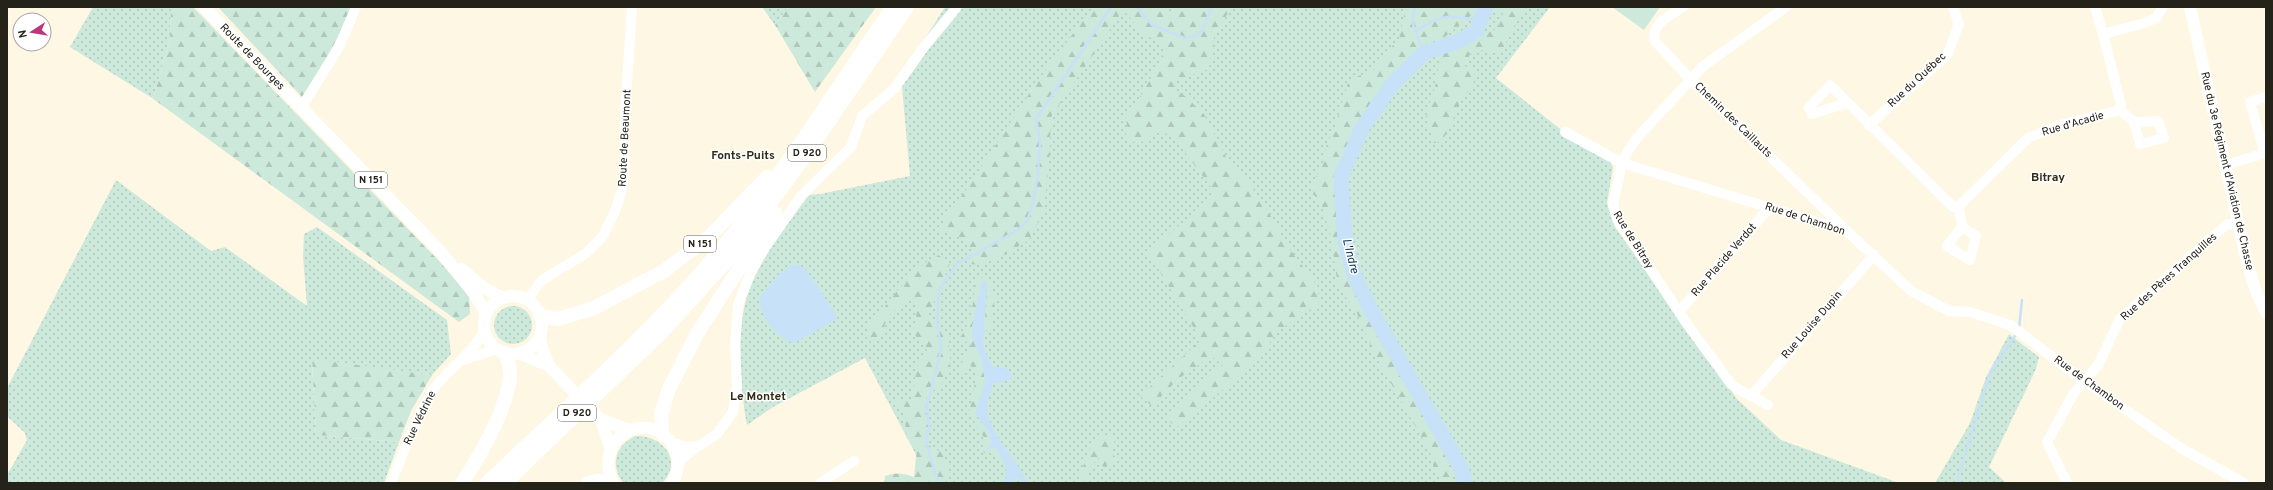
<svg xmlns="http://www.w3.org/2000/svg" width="2273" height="490" viewBox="0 0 2273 490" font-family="Overpass,sans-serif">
<defs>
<pattern id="green-dots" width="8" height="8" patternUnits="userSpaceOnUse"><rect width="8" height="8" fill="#cde9db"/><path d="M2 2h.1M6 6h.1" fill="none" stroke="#b0c8bb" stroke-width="1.8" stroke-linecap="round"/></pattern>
<pattern id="forest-firs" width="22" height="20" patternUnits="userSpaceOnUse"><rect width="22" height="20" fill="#cde9db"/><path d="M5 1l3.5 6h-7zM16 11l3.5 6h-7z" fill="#b0c8bb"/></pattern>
</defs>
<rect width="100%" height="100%" fill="#fef7e4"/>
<g fill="url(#green-dots)">
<polygon points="93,7 171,7 170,38 154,96 152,98 70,47"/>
<polygon points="762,7 788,7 775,25"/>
<path d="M945 7H1550L1496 78 1569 136 1609 159 1613 167 1607 203 1615 227 1737 399 1781 440 1899 483H931L865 358 773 407 747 425C740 390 736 323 749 290 763 255 787 224 809 195L820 194 910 176 901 76Z"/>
<polygon points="116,180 211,251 225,247 307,306 303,256 304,234 317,227 447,320 451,354 432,375 312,360 316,435 399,442 384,483 7,483 7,475 27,440 25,433 7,416 7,388"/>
<circle cx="513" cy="325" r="19"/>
<polygon points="2009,334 2039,357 2036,369 1989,467 2006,483 1935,483 1970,423 1986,377"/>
<path d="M635 436C662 434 684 461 662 483H623C610 465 615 446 635 436Z"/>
</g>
<g fill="url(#forest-firs)">
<polygon points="171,7 193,7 438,260 469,295 470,314 459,322 152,98 154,96 170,38"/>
<polygon points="218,7 351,7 345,24 304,99"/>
<polygon points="788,7 876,7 815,92 775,25"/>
<path d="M1093 7H1160L1164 10 1175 12 1179 7H1231L1213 40 1209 69 1175 81 1174 89 1185 96 1204 114 1229 163 1242 172 1276 224 1286 244 1318 287 1319 304 1277 331 1258 361 1177 427 1166 419 1199 383 1223 365 1211 356 1178 379 1152 406 1140 396 1201 340 1148 252 1216 194 1173 136 1158 131C1145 142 1142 144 1124 140L1128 129 1125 116 1143 93 1166 48 1143 33 1123 10 1051 117 1049 166 1043 213 1029 240 1004 255 980 265 970 264 971 249 960 237 939 231 945 218 967 189 1037 82Z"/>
<polygon points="1406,7 1478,7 1474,13 1442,39 1430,40 1413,51 1392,70 1348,149 1337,184 1337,227 1345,263 1366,309 1430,416 1455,483 1442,483 1434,469 1430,452 1375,355 1355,309 1338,287 1331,237 1321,203 1314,195 1312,184 1322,167 1326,147 1335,126 1349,80 1374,70 1387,52 1399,39"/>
<path d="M1495 7H1526L1512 29 1501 53 1482 50 1471 51 1468 59 1463 61 1465 66 1475 70 1473 88C1454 98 1452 143 1434 143L1426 116 1437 80 1440 57 1453 46 1497 29 1503 12 1493 10Z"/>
<path d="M938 255 950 263 929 314 931 322 941 328 949 338C946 345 950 346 950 353 951 367 946 378 938 389L928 391C925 403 923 418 930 429L925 441 926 444 943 453 949 472 945 483H884L885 476C897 472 903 473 914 477L917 448 906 437 905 411 893 403 896 400 902 402 911 400 918 363 927 350 911 330 917 323 915 303 910 299C902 304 890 312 886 321 883 330 882 335 875 341L869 338 868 327C889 304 910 268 938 255Z"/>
<path d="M981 277 991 283 995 297 991 327 983 333 986 312 987 282H982L972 327V338L982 360 985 383 976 417 988 431 992 444 986 450 994 447 999 451 1008 471 994 452 987 454 981 451 985 439 969 413 977 373 970 365 961 372 960 366 971 345 969 342 957 341C972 326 973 301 976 281Z"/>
<polygon points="312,359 432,375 411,411 399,442 316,435"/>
<polygon points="1106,435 1114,438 1114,446 1112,452 1116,459 1114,465 1108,464 1105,467 1099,465 1103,457 1101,455 1090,467 1087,483 1077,483 1091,446 1098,436"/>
</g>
<polygon fill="#cde9db" points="1612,7 1660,7 1644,30"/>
<g fill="#c7e1f9">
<path d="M792 265H798L805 268 836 314V319L832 322 794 343C778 340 757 314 760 297L779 274Z"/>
<path d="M987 281 983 344 988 359 993 367 1005 368 1011 373 1012 377 1009 380 993 384C991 392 986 404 987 411 992 438 1017 458 1027 483H1022L1018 478 1014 480 1015 483H1000L1006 478C1008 468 1001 453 994 447L985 450 992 444 988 431 975 413 985 383 982 360 972 338V327L982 282Z"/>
</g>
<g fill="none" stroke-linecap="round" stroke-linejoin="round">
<g stroke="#c7e1f9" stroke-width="2.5">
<polyline points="1137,7 1152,25 1185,38 1195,36 1202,31 1212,7"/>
<polyline points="1415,7 1412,22 1424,53"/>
<path d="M1416 31C1441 14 1451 14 1480 21"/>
<polyline points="2019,329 2022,300"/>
<polyline points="940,483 935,473 926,440 929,426 927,406 941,350 937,320 939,290 957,264 1018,230 1027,221 1033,204 1038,174 1040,141 1036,119 1111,7"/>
<polyline points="1958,483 1958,477 1990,374 2017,333"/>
</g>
<polyline stroke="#c7e1f9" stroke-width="15" points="1465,483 1462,470 1370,308 1354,275 1345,240 1341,177 1362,128 1392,85 1424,53 1459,41 1476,31 1486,7"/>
<g stroke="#fff" stroke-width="10">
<path d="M1683 7C1670 16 1651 23 1655 41L1690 79 1845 229"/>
<polyline points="2095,7 2103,34"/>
<polyline points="1847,103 1812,114 1809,108 1830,85 1953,207 1959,206 2028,138 2064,124 2117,111 2121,105 2103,34 2145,23 2156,18 2163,7"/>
<polyline points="301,108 339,47 356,7"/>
<polyline points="2119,109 2134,122 2158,121 2164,138 2140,144 2134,122"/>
<polyline points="1869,125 1947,55 1959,24 1953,7"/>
<polyline points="1565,132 1622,163 1847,231 1911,291 1949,311 1970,312 2010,325 2084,381 2184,450 2244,483"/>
<polyline points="2265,153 2250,102 2266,97"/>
<polyline points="2225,165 2266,153"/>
<polyline points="1959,206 1962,227 1947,246 1970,260 1976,236 1962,227"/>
<polyline points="527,300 542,280 585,254 603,236 616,209 623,185 625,163 625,112 632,7"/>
<polyline points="1679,312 1769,208"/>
<polyline points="460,361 497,349"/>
<polyline points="1751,396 1874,255"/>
<polyline points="1768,405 1738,389 1731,384 1687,324 1617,219 1613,205 1622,163 1628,151 1637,138 1702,67 1786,7"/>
<polyline points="671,442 685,447 697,446"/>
<polyline points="678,463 691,451 717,434 733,412 737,387 735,345 738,305 750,274 762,252 802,195 851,147 862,116 894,89 924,47 957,7"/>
<path d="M391 483C404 452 415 419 433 390 446 370 476 351 484 330"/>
<polyline points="820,483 854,461"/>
<polyline points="2067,483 2047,442 2074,393 2098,365 2120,319 2226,225 2238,222"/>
</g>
<g stroke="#fff" stroke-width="12">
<polyline points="204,7 441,252 475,295 486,313"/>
<polyline points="2190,7 2247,262 2255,289 2266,312"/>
<polyline points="461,269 484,288 503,298"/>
<circle cx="513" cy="325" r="29"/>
<polyline points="540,334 541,345 549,366"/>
<polyline points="519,353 549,366 601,420 610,448"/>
<polyline points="601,420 630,430"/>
<path d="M613 483C590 433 657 406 675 450 680 461 678 473 672 483"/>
</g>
<g stroke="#fff" stroke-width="14">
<polyline points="540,316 558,319 594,308 664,271 710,236 767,177"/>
<polyline points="662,434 661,415 668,391 698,332 775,213"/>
<path d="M462 483C481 454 506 412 510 377 511 369 508 361 505 353"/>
<path d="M487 483C566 407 651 334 721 249 784 173 837 88 893 7"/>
<polyline points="505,483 662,332 734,253 810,149 907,7"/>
<polyline points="588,483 597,481 609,483"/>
</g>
</g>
<g text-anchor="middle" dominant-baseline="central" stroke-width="3" stroke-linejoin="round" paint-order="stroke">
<g fill="#fff" stroke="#66645e" stroke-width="1">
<rect x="788" y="145" width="38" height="16" rx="3"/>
<rect x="355" y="172" width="32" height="16" rx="3"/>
<rect x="684" y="236" width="32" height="16" rx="3"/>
<rect x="558" y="405" width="38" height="16" rx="3"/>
</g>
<g font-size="10" font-weight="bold" fill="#252219">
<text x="807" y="153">D 920</text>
<text x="371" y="180">N 151</text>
<text x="700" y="244">N 151</text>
<text x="577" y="413">D 920</text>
</g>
<g font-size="11" fill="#252219" stroke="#fff">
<text transform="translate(252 57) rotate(46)">Route de Bourges</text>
<text transform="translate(1917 80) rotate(-43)">Rue du Québec</text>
<text transform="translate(1733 120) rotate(44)">Chemin des Caillauts</text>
<text transform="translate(2073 124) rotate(-16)">Rue d'Acadie</text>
<text transform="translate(625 138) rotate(-87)">Route de Beaumont</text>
<text transform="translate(2227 171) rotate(77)">Rue du 3e Régiment d'Aviation de Chasse</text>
<text transform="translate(1805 219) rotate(18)">Rue de Chambon</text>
<text transform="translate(1633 240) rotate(58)">Rue de Bitray</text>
<text transform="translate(1724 260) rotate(-49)">Rue Placide Verdot</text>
<text transform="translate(2169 277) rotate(-42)">Rue des Pères Tranquilles</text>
<text transform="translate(1812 325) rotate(-49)">Rue Louise Dupin</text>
<text transform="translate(2089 383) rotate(36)">Rue de Chambon</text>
<text transform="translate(420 418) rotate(-64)">Rue Védrine</text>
</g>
<g font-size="12" font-weight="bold" fill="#322b18" stroke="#fff">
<text x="743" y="156">Fonts-Puits</text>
<text x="2048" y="178">Bitray</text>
<text x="758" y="397">Le Montet</text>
</g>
<g font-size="12" font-style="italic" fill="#0c3555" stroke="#fff">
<text transform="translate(1350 256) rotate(76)">L'Indre</text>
</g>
</g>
<rect width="2273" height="490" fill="none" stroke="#252219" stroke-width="16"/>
<g transform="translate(32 32) rotate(258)"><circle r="19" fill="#ffffff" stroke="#a8a7a3"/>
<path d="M0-3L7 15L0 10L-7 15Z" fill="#bb377d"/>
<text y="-6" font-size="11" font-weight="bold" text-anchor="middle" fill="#252219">N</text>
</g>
</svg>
